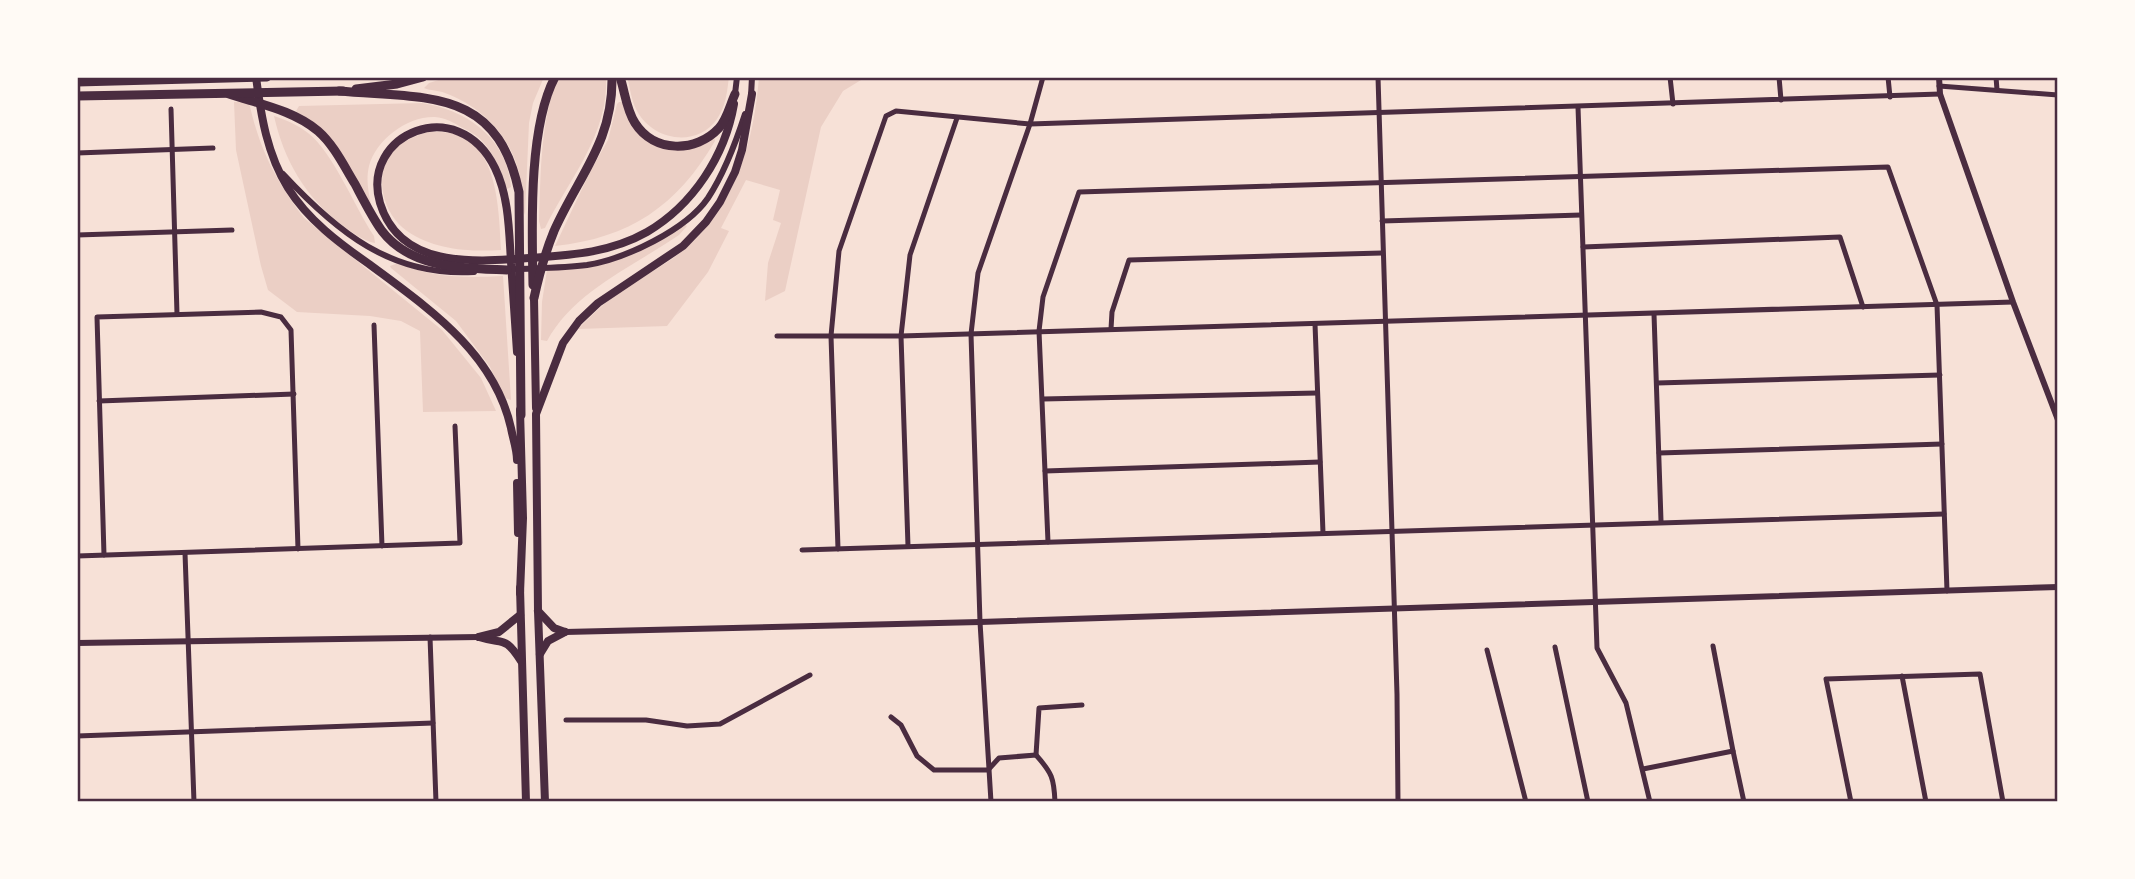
<svg xmlns="http://www.w3.org/2000/svg" width="2135" height="879" viewBox="0 0 2135 879" font-family="'Playfair Display',serif">
<rect width="100%" height="100%" fill="#f7e1d7"/>
<g fill="#ebcfc5">
<path d="M448 77H544L533 103 529 123 525 215C520 203 522 186 519 173 510 135 481 106 445 93 438 90 431 91 424 88L429 83Z"/>
<path d="M558 77H606C609 134 569 179 545 228L541 229 539 221C541 171 540 123 558 77Z"/>
<path d="M627 77H729C727 92 726 106 717 119 696 149 651 140 636 109 631 99 630 87 627 77Z"/>
<path d="M759 77H866L843 91 821 127 785 291 765 301 768 263 781 223 773 220 780 190 746 180 721 228 729 231 708 272 667 326 578 329C592 315 606 301 622 290 643 276 666 265 685 249 736 205 754 141 759 77Z"/>
<path d="M234 102H249C259 148 275 180 304 218L442 330 481 378 496 411 423 412 420 331 401 321 370 316 297 312 268 290 261 266 236 150Z"/>
<path d="M619 102H622L633 125 670 148 714 137 715 141C677 206 630 238 555 246L591 170 608 140 617 104Z"/>
<path d="M422 103C467 110 507 138 511 187L507 189 504 186C499 170 495 155 483 142 477 135 469 131 461 127 453 122 445 118 435 117 407 116 376 140 369 166 366 179 368 191 371 204H368L345 163 296 111 299 106Z"/>
<path d="M274 116C286 120 298 125 308 133 333 152 355 208 374 236L375 243C363 241 352 232 342 225 305 197 284 160 274 116Z"/>
<path d="M427 132C439 132 454 131 465 138 499 158 499 216 501 250 470 252 434 250 407 231 383 214 372 175 394 150 402 141 416 136 427 132Z"/>
<path d="M684 224 687 226 679 235C634 266 574 291 547 341L541 340 542 302 547 270 610 262 637 253Z"/>
<path d="M398 263C433 278 465 278 503 276L511 400 505 398 490 367 456 321 391 268 390 266Z"/>
</g>
<g fill="none" stroke-linecap="round" stroke-linejoin="round">
<g stroke="#4a2c40" stroke-width="5">
<polyline points="1378,77 1397,694 1398,802"/>
<polyline points="1670,77 1673,104"/>
<polyline points="1779,77 1781,100"/>
<polyline points="1888,77 1890,97"/>
<polyline points="1996,77 1997,90"/>
<polyline points="1939,86 2058,95"/>
<polyline points="1578,107 1597,648 1626,703 1650,802"/>
<polyline points="171,109 177,314"/>
<polyline points="77,153 213,148"/>
<polyline points="1382,221 1581,215"/>
<polyline points="77,235 232,230"/>
<polyline points="1583,247 1840,237 1863,307"/>
<polyline points="1654,314 1661,521"/>
<polyline points="1315,324 1323,533"/>
<polyline points="374,325 382,546"/>
<polyline points="1111,329 1112,312 1129,260 1382,253"/>
<polyline points="777,336 901,336 2013,302"/>
<polyline points="1657,383 1940,375"/>
<polyline points="1043,399 1317,393"/>
<polyline points="99,401 294,394"/>
<polyline points="1659,453 1942,444"/>
<polyline points="1045,471 1320,462"/>
<polyline points="1048,542 1039,331 1043,297 1079,192 1888,167 1937,305 1947,591"/>
<polyline points="908,546 901,336 910,255 957,118"/>
<polyline points="838,549 831,336 839,251 886,116 896,111 1030,124 1940,94"/>
<polyline points="802,550 1944,514"/>
<polyline points="185,553 194,802"/>
<polyline points="104,555 97,317 261,312 281,317 291,330 298,549"/>
<polyline points="77,556 460,543 455,426"/>
<polyline points="430,637 436,802"/>
<polyline points="1713,646 1733,751"/>
<polyline points="1555,647 1588,802"/>
<polyline points="1487,650 1526,802"/>
<polyline points="1902,676 1926,802"/>
<path d="M891 717 901 725 917 756 934 770H988L999 758 1036 755C1052 773 1054 778 1055 802"/>
<polyline points="566,720 646,720 687,726 720,724 810,675"/>
<polyline points="77,736 433,723"/>
<polyline points="1036,755 1039,708 1082,705"/>
<polyline points="1643,769 1733,751 1744,802"/>
<polyline points="991,802 980,622 971,334 978,273 1030,124 1043,77"/>
<polyline points="1851,802 1826,679 1980,674 2003,802"/>
</g>
<g stroke="#4a2c40" stroke-width="6">
<polyline points="1939,77 1940,94 2013,302 2058,420"/>
<polyline points="735,94 737,77"/>
<polyline points="751,96 752,77"/>
<path d="M283 174C336 231 391 277 474 272"/>
<path d="M516 269C540 268 564 268 587 265 625 259 686 230 708 198 725 172 736 142 745 114"/>
<polyline points="565,632 980,622 2058,587"/>
<polyline points="77,643 479,637"/>
</g>
<g stroke="#4a2c40" stroke-width="8">
<path d="M256 77C261 116 267 154 288 188 308 220 339 243 369 264 428 308 494 352 511 428 513 439 517 449 517 460"/>
<polyline points="534,298 536,408"/>
<path d="M517 352C515 322 513 292 511 262 509 231 509 197 495 168 458 92 360 134 380 203 400 269 475 262 529 258 571 255 610 253 647 232 693 205 725 156 734 104"/>
<polyline points="517,483 518,533"/>
<polyline points="520,588 526,802"/>
<polyline points="520,593 523,518 520,410"/>
<polyline points="538,611 554,628 565,632"/>
<path d="M479 637C504 645 504 635 521 661"/>
<polyline points="479,637 499,632 520,615"/>
<polyline points="540,654 548,641 565,632"/>
<polyline points="545,802 538,611 536,414 563,343 579,321 598,303 683,246 706,222 720,202 735,172 742,150 752,94"/>
</g>
<g stroke="#4a2c40" stroke-width="9">
<path d="M620 77C625 92 626 109 635 123 654 153 696 153 719 128 727 119 730 105 735 94"/>
<polyline points="77,82 267,77"/>
<polyline points="356,89 397,84 423,77"/>
<path d="M339 91C425 99 497 86 519 192L521 415"/>
<path d="M229 94C259 104 293 110 318 131 334 145 344 166 355 184 363 199 372 217 382 231 411 269 464 268 507 270"/>
<polyline points="77,96 343,91"/>
<path d="M533 285C532 228 528 128 555 77"/>
<path d="M534 298C539 275 545 253 554 231 579 175 613 142 612 77"/>
</g>
</g>
<rect width="2135" height="879" fill="none" stroke="#fffaf5" stroke-width="158"/>
<rect x="79" y="79" width="1977" height="721" fill="none" stroke="#4a2c40" stroke-width="2.5"/>
</svg>
